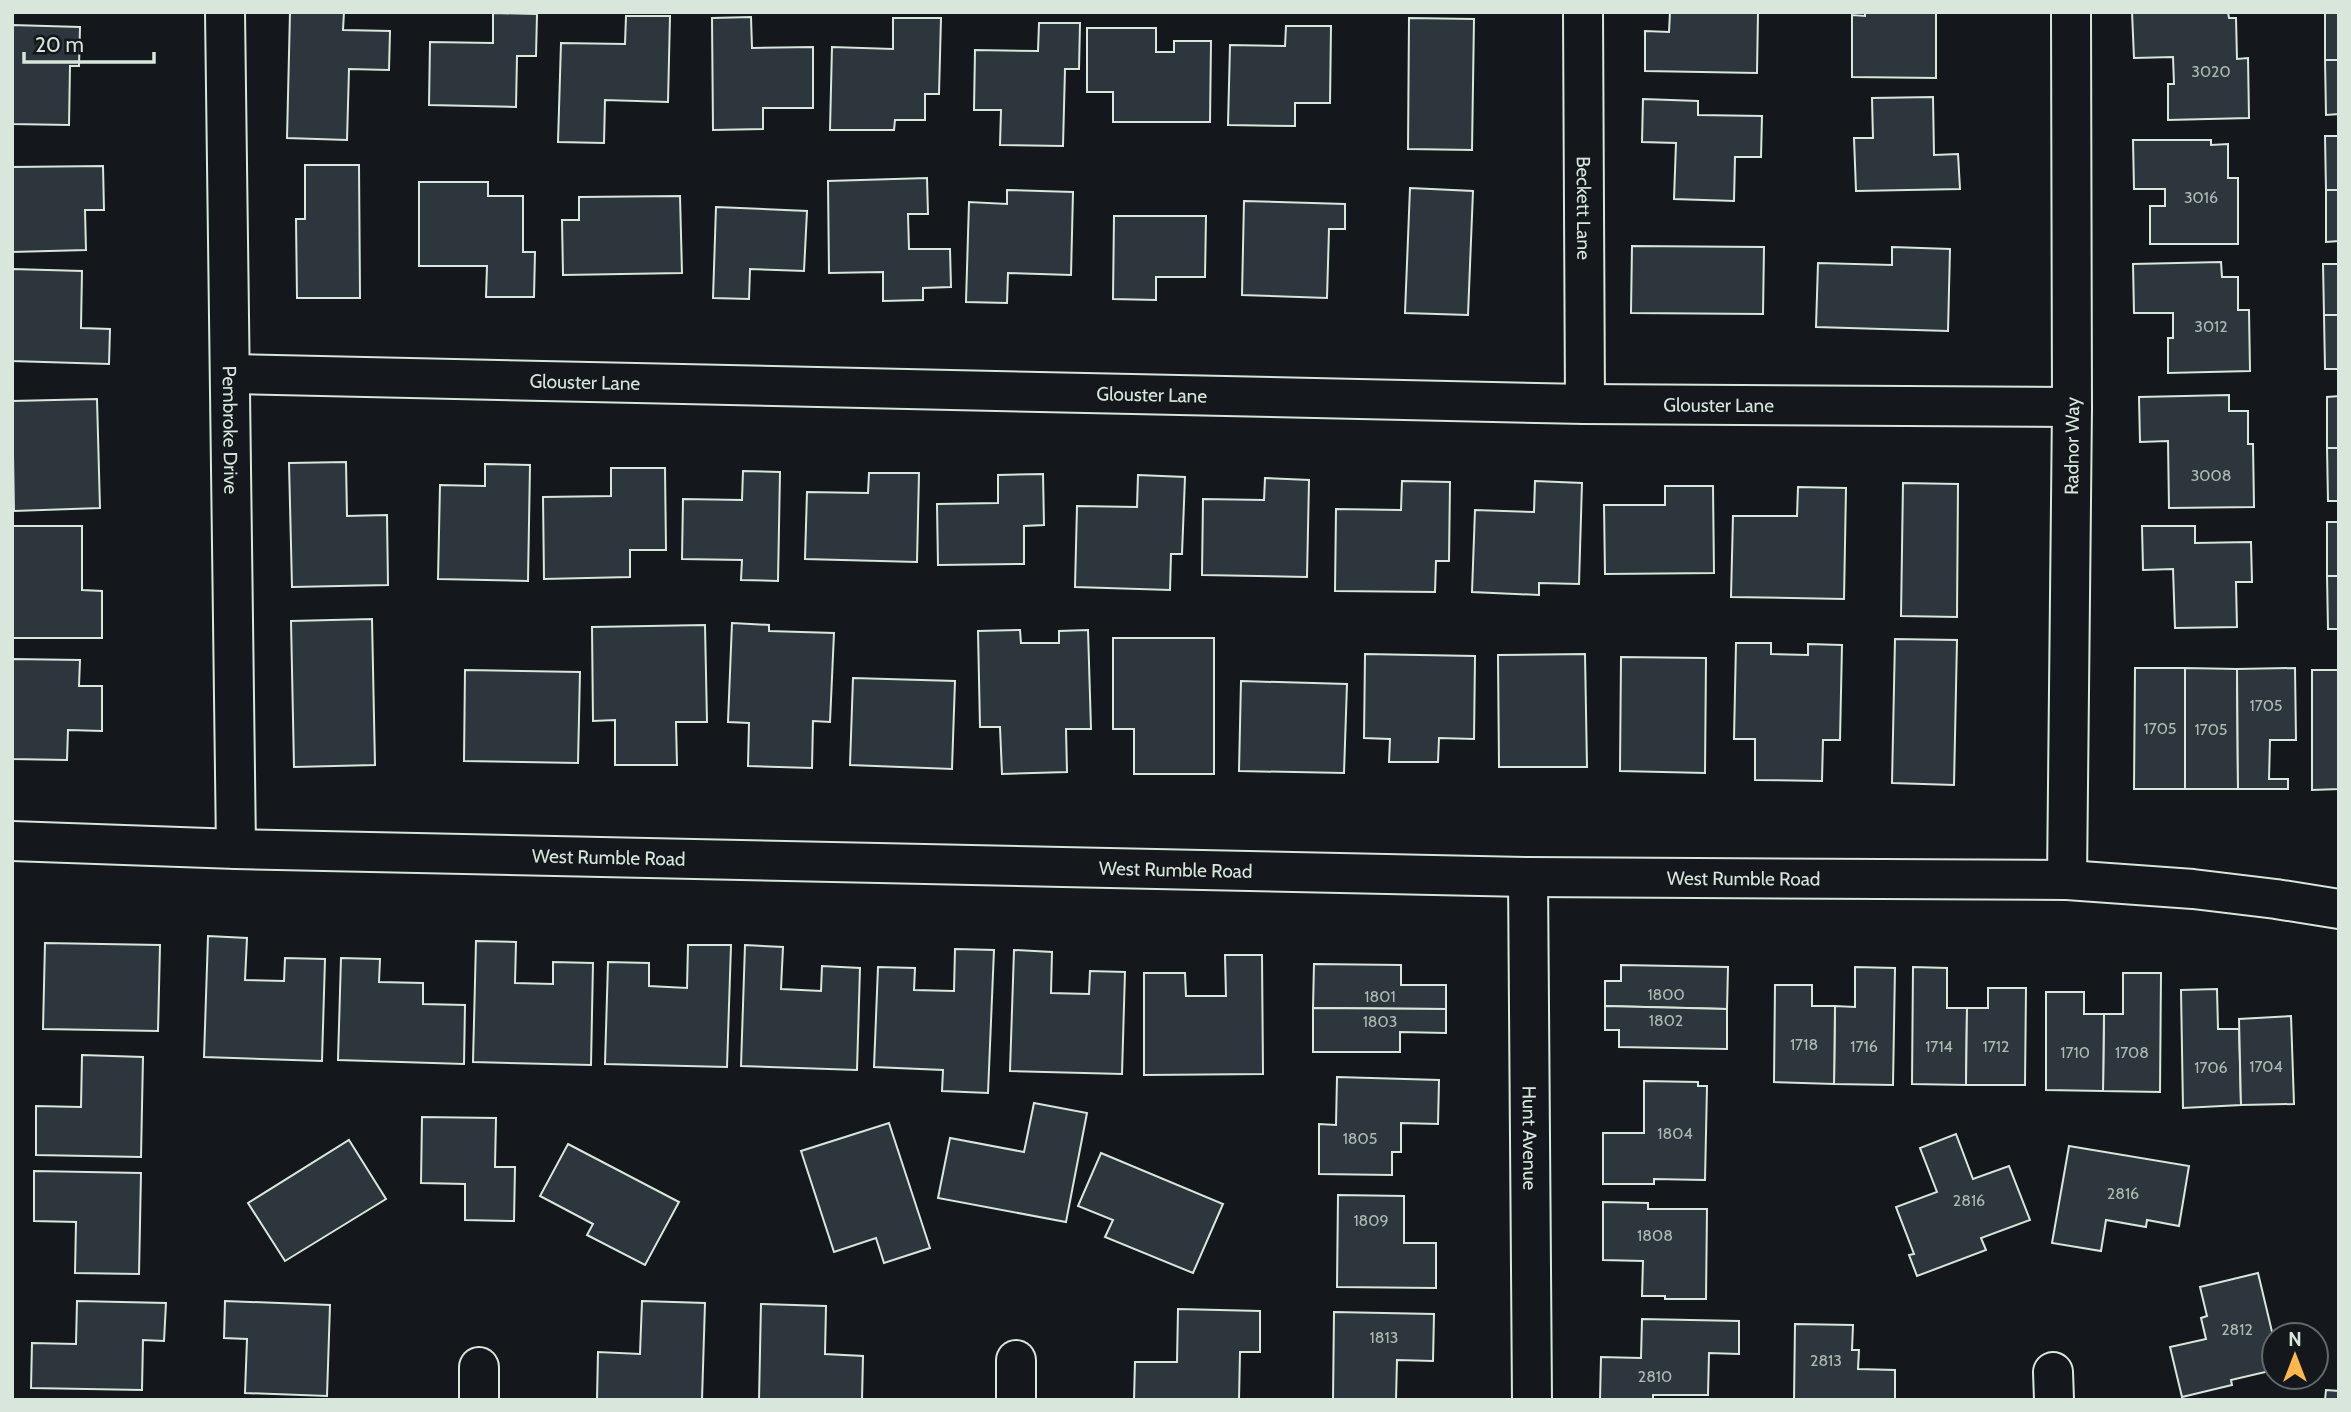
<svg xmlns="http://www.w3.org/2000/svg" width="2351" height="1412" viewBox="0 0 2351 1412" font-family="Cabin,sans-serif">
<rect width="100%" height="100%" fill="#14181c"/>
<g fill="#2c363c" stroke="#d8e6dc" stroke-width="2">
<polygon points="290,12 344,12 343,30 390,31 389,70 349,69 347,140 287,138"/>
<polygon points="1670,12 1758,12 1757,73 1645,71 1645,31 1669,32"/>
<polygon points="1865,12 1936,12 1936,78 1852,77 1852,15 1865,16"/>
<polygon points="2132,12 2228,12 2229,18 2236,18 2237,59 2248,58 2249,118 2168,120 2168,84 2174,84 2173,57 2134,58"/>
<rect x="2325" y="12" width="14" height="48"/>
<polygon points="493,13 537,14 536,56 517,56 516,107 429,105 430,42 493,43"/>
<polygon points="626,16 670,16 668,102 605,100 604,143 558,142 561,43 625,44"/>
<polygon points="751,17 752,48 813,47 813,108 763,108 763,129 713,130 712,18"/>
<polygon points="893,18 941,18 939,94 925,94 925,120 895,120 894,130 830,130 832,47 893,49"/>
<polygon points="1409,18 1474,19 1472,150 1408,149"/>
<polygon points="1039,23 1080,23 1079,69 1065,69 1063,146 1000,145 1001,110 974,110 975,50 1038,51"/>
<polygon points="12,25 80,27 79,66 70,66 69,125 12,124"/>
<polygon points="1286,26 1331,26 1330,103 1295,103 1295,126 1228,125 1230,45 1285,46"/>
<polygon points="1087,28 1156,28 1156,52 1174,52 1174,41 1211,41 1210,122 1113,122 1113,92 1087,92"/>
<polygon points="2325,60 2339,60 2339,114 2326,115"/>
<polygon points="1933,97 1934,155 1958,154 1960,189 1856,191 1854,138 1873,138 1872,98"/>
<polygon points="1643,99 1698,101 1698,115 1762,116 1761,157 1735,157 1734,201 1674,199 1676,143 1642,142"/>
<polygon points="2325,136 2339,136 2339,190 2326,190"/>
<polygon points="2133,140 2211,140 2211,145 2228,144 2228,178 2238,178 2238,244 2150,244 2150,206 2165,206 2165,189 2134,189"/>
<polygon points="305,165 359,165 360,298 297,298 296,219 305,219"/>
<polygon points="103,166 104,210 85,210 86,250 12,252 12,167"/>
<polygon points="927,178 928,214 908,214 909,249 950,249 951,287 923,288 923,300 883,301 883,272 829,273 828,181"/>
<polygon points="419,182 488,182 488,196 523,196 523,252 535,252 534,297 486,297 487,266 419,266"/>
<polygon points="1410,188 1473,191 1468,315 1405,313"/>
<polygon points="1007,190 1073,192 1071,275 1008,273 1007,303 966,302 969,202 1007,204"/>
<polygon points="2326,190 2339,190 2339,241 2326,242"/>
<polygon points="680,196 682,273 563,275 562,220 579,220 579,197"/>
<polygon points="1244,201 1345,204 1345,229 1329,229 1327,298 1242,295"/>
<polygon points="716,207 807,211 804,271 750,269 749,299 713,298"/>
<polygon points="1114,216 1206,216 1205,277 1156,277 1156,300 1113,299"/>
<polygon points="1632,246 1764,247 1763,314 1631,313"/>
<polygon points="1892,247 1950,249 1948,331 1816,327 1818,263 1892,265"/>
<polygon points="2221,262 2222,277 2238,277 2238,310 2249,310 2250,371 2168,373 2168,338 2173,338 2173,313 2134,313 2133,264"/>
<polygon points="2323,264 2339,264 2339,315 2324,315"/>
<polygon points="12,269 82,271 81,328 110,329 109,364 12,361"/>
<polygon points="2324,315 2339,315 2339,369 2325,369"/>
<polygon points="2229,395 2229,411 2248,411 2248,444 2253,444 2254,507 2169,508 2168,441 2140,442 2139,397"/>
<polygon points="2339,396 2339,448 2327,448 2327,397"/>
<polygon points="97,399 100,508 14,511 12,401"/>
<polygon points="2327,448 2339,448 2339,501 2328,501"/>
<polygon points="346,462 347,516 387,515 388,585 292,587 289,463"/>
<polygon points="485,464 530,465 528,581 438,579 440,485 485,486"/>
<polygon points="611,468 665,468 666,550 630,550 630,577 544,579 543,497 611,496"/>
<polygon points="743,471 780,472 778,581 741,580 742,560 682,559 683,499 742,500"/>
<polygon points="869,473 919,473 917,562 805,559 807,492 868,493"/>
<polygon points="1043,474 1044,525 1024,526 1024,564 938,565 937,504 998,503 998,475"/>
<polygon points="1138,475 1185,477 1182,554 1171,554 1170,590 1075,587 1077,506 1137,507"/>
<polygon points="1265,478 1309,480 1307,577 1202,575 1203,499 1264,500"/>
<polygon points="1402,481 1450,482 1449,561 1436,561 1435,592 1335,591 1336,509 1401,510"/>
<polygon points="1535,481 1582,483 1579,584 1539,583 1539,595 1472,592 1475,510 1534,512"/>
<polygon points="1903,483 1958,484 1957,617 1901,616"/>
<polygon points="1665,486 1713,486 1714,573 1605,574 1604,505 1665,505"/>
<polygon points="1798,487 1846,488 1844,599 1731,597 1733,516 1797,516"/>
<rect x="2327" y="522" width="12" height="54"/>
<polygon points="12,526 82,526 82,590 102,591 102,638 13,638"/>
<polygon points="2142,526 2195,526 2195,543 2251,542 2252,582 2236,582 2237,627 2175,628 2173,569 2143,570"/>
<polygon points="2327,576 2339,576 2339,629 2328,629"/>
<polygon points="372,619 375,765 294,767 291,621"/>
<polygon points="732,623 769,625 769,631 834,633 830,722 813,721 812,768 748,766 749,723 728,722"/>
<polygon points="705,625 707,722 676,722 677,765 615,765 615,720 593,721 592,627"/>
<polygon points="1020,630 1021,643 1059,643 1059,631 1088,630 1091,729 1066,729 1067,772 1002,774 1000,727 980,727 978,631"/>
<polygon points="1113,638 1214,638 1214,774 1134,774 1134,729 1113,729"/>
<polygon points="1895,639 1957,640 1954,785 1892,783"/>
<polygon points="1736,643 1771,643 1771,654 1808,655 1808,644 1842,645 1840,740 1823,740 1822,781 1755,780 1755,739 1734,739"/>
<polygon points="1365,654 1475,656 1474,739 1439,738 1438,762 1389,762 1390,739 1364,738"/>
<polygon points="1585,654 1587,767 1499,767 1498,655"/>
<polygon points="1621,657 1706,658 1705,773 1620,771"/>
<polygon points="12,659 80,660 79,686 102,686 102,731 68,730 67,760 12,759"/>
<polygon points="2135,668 2185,668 2185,789 2134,789"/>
<polygon points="2185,668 2237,669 2238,789 2185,789"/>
<polygon points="2295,668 2296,740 2270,740 2269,779 2288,779 2288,789 2238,789 2237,669"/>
<polygon points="465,670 580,672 578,763 464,761"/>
<polygon points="2312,670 2339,670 2339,789 2312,790"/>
<polygon points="853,678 955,681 952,769 850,765"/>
<polygon points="1241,681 1347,684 1344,773 1239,771"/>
<polygon points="208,936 247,938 245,980 284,981 285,958 325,959 322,1061 204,1057"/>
<polygon points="476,941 516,942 515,983 553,984 553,962 593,963 591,1065 473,1062"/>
<polygon points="45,943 160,945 158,1031 43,1029"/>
<polygon points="688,945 731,945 727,1067 605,1064 608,962 649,963 649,986 687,988"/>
<polygon points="745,945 783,947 781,989 821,991 822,966 860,968 857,1070 741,1066"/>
<polygon points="955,949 994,950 988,1093 942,1091 943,1070 874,1067 878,967 915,968 914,990 954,991"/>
<polygon points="1014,950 1052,952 1051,993 1089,994 1090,971 1125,972 1122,1074 1010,1071"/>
<polygon points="1225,955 1262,955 1263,1074 1144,1075 1144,973 1185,973 1186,996 1226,996"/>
<polygon points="341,958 380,959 379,982 423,983 423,1004 465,1005 464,1064 338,1060"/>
<polygon points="1314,964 1401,965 1401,985 1446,985 1446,1009 1313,1008"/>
<polygon points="1621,965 1728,967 1727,1009 1605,1006 1605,981 1621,981"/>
<polygon points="1855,967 1895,968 1893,1085 1834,1084 1835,1006 1855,1007"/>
<polygon points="1913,967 1947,968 1947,1008 1967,1008 1966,1085 1912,1084"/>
<polygon points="2123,973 2161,973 2160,1092 2103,1091 2104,1014 2123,1014"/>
<polygon points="1775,985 1812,985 1812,1006 1835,1006 1834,1084 1774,1082"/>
<polygon points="1988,988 2026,988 2025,1085 1966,1085 1967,1008 1988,1008"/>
<polygon points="2217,989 2218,1029 2239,1029 2241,1105 2183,1108 2181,990"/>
<polygon points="2046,992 2084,992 2084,1014 2104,1014 2103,1091 2046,1090"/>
<polygon points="1605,1006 1727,1009 1727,1049 1619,1047 1619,1030 1605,1030"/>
<polygon points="1313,1008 1446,1009 1446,1033 1400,1032 1400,1052 1313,1052"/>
<polygon points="2291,1016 2294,1104 2241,1105 2239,1019"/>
<polygon points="82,1055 143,1057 141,1157 36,1155 36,1106 81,1107"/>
<polygon points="1337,1077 1439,1080 1438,1124 1401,1123 1401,1152 1392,1152 1392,1175 1319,1174 1319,1124 1336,1125"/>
<polygon points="1644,1081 1698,1082 1698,1086 1707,1086 1705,1180 1654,1179 1654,1184 1603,1184 1603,1133 1644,1133"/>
<polygon points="1034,1103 1087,1113 1066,1222 938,1198 950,1138 1024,1152"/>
<polygon points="422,1117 496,1118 495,1167 515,1167 514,1221 465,1220 465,1184 421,1183"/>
<polygon points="889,1123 930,1248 884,1263 876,1238 834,1252 801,1151"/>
<polygon points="1956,1134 1973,1179 2009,1166 2030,1220 1981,1238 1986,1250 1917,1276 1909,1255 1914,1254 1896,1207 1937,1192 1920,1148"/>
<polygon points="349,1140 386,1199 285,1261 248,1203"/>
<polygon points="568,1144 679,1202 645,1265 587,1235 593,1224 540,1196"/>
<polygon points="2069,1146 2189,1166 2179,1226 2147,1220 2146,1227 2106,1220 2101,1251 2052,1243"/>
<polygon points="1101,1153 1223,1204 1193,1273 1105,1237 1113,1220 1078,1206"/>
<polygon points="34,1171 141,1173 139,1274 75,1273 76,1222 34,1221"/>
<polygon points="1338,1195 1404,1196 1404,1243 1436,1243 1436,1288 1337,1287"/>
<polygon points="1603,1202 1648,1203 1648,1209 1707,1209 1706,1299 1665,1299 1665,1296 1642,1296 1643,1261 1603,1260"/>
<polygon points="2258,1273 2274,1340 2274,1370 2231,1380 2232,1385 2182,1397 2170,1347 2206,1339 2201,1318 2207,1316 2200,1287"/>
<polygon points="77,1301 166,1303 164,1341 143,1340 142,1390 31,1388 32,1343 76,1344"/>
<polygon points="225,1301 330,1305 327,1396 245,1393 247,1339 224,1338"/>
<polygon points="642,1301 705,1303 702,1400 597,1400 598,1352 640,1354"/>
<polygon points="761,1304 826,1306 825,1354 863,1356 862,1400 759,1400"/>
<polygon points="1178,1309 1260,1311 1260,1352 1240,1352 1239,1400 1134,1400 1135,1362 1177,1362"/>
<polygon points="1334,1312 1434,1314 1433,1361 1397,1360 1396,1400 1333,1400"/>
<polygon points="1642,1319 1739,1321 1739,1354 1709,1353 1708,1395 1653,1395 1653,1400 1600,1400 1601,1357 1641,1358"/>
<polygon points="1795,1324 1853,1325 1852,1350 1859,1350 1858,1369 1895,1370 1895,1400 1794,1400"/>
<polygon points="2326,1390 2339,1391 2339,1400 2325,1400"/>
</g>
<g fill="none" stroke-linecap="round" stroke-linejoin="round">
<g stroke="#d8e6dc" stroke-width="42">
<g id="minor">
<path id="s1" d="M225 12 236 849"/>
<path id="s2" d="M1583 12 1585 404"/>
<path id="s3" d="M230 374 1585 404 2072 407"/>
<path id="s4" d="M1528 877 1532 1400"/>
<path id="s5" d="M2067 880 2072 407 2071 12"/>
<polyline points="1016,1360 1016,1400"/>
<polyline points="2053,1372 2054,1400"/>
<polyline points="479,1400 479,1367"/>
</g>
</g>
<g stroke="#d8e6dc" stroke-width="42">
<g id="tertiary">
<path id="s6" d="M12 841 236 849 1528 877 2067 880 2193 889 2276 899 2339 909"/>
</g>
</g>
<use href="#minor" stroke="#14181c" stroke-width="38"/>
<use href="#tertiary" stroke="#14181c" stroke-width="38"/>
</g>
<g text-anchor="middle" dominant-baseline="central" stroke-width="5" stroke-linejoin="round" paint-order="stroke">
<g font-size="16" fill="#adbab4">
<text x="2211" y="71">3020</text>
<text x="2201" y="197">3016</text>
<text x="2211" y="326">3012</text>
<text x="2211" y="475">3008</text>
<text x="2266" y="705">1705</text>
<text x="2160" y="728">1705</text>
<text x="2211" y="729">1705</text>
<text x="1666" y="994">1800</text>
<text x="1380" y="996">1801</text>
<text x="1666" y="1020">1802</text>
<text x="1380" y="1021">1803</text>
<text x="1804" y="1044">1718</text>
<text x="1864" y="1046">1716</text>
<text x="1939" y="1046">1714</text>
<text x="1996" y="1046">1712</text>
<text x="2075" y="1052">1710</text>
<text x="2132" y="1052">1708</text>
<text x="2266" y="1066">1704</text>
<text x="2211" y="1067">1706</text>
<text x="1675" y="1133">1804</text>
<text x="1360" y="1138">1805</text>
<text x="2123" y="1193">2816</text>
<text x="1969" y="1200">2816</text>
<text x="1371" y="1220">1809</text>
<text x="1655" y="1235">1808</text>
<text x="2237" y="1329">2812</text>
<text x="1384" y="1337">1813</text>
<text x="1826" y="1360">2813</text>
<text x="1655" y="1376">2810</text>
</g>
<g font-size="19" fill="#d8e6dc" stroke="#14181c">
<text stroke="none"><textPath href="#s2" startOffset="196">Beckett Lane</textPath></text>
<text stroke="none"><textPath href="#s3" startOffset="355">Glouster Lane</textPath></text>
<text stroke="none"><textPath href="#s3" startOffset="922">Glouster Lane</textPath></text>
<text stroke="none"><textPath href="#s3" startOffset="1489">Glouster Lane</textPath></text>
<text stroke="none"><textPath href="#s1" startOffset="418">Pembroke Drive</textPath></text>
<text stroke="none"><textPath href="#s5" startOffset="434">Radnor Way</textPath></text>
<text stroke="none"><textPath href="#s6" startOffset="597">West Rumble Road</textPath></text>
<text stroke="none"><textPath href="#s6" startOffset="1164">West Rumble Road</textPath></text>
<text stroke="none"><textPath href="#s6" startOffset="1732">West Rumble Road</textPath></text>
<text stroke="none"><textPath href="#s4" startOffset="261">Hunt Avenue</textPath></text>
</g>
</g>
<rect width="2351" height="1412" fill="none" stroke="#d8e6dc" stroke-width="28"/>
<g transform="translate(2295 1356)"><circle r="33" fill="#14181c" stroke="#626a69" stroke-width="2"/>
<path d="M0-5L12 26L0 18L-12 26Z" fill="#ffb74d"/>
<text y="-10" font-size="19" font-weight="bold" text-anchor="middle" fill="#d8e6dc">N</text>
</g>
<path d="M24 52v10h130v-10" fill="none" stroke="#d8e6dc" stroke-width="3.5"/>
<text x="35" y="52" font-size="21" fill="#d8e6dc" stroke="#14181c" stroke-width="5" paint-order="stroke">20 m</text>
</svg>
